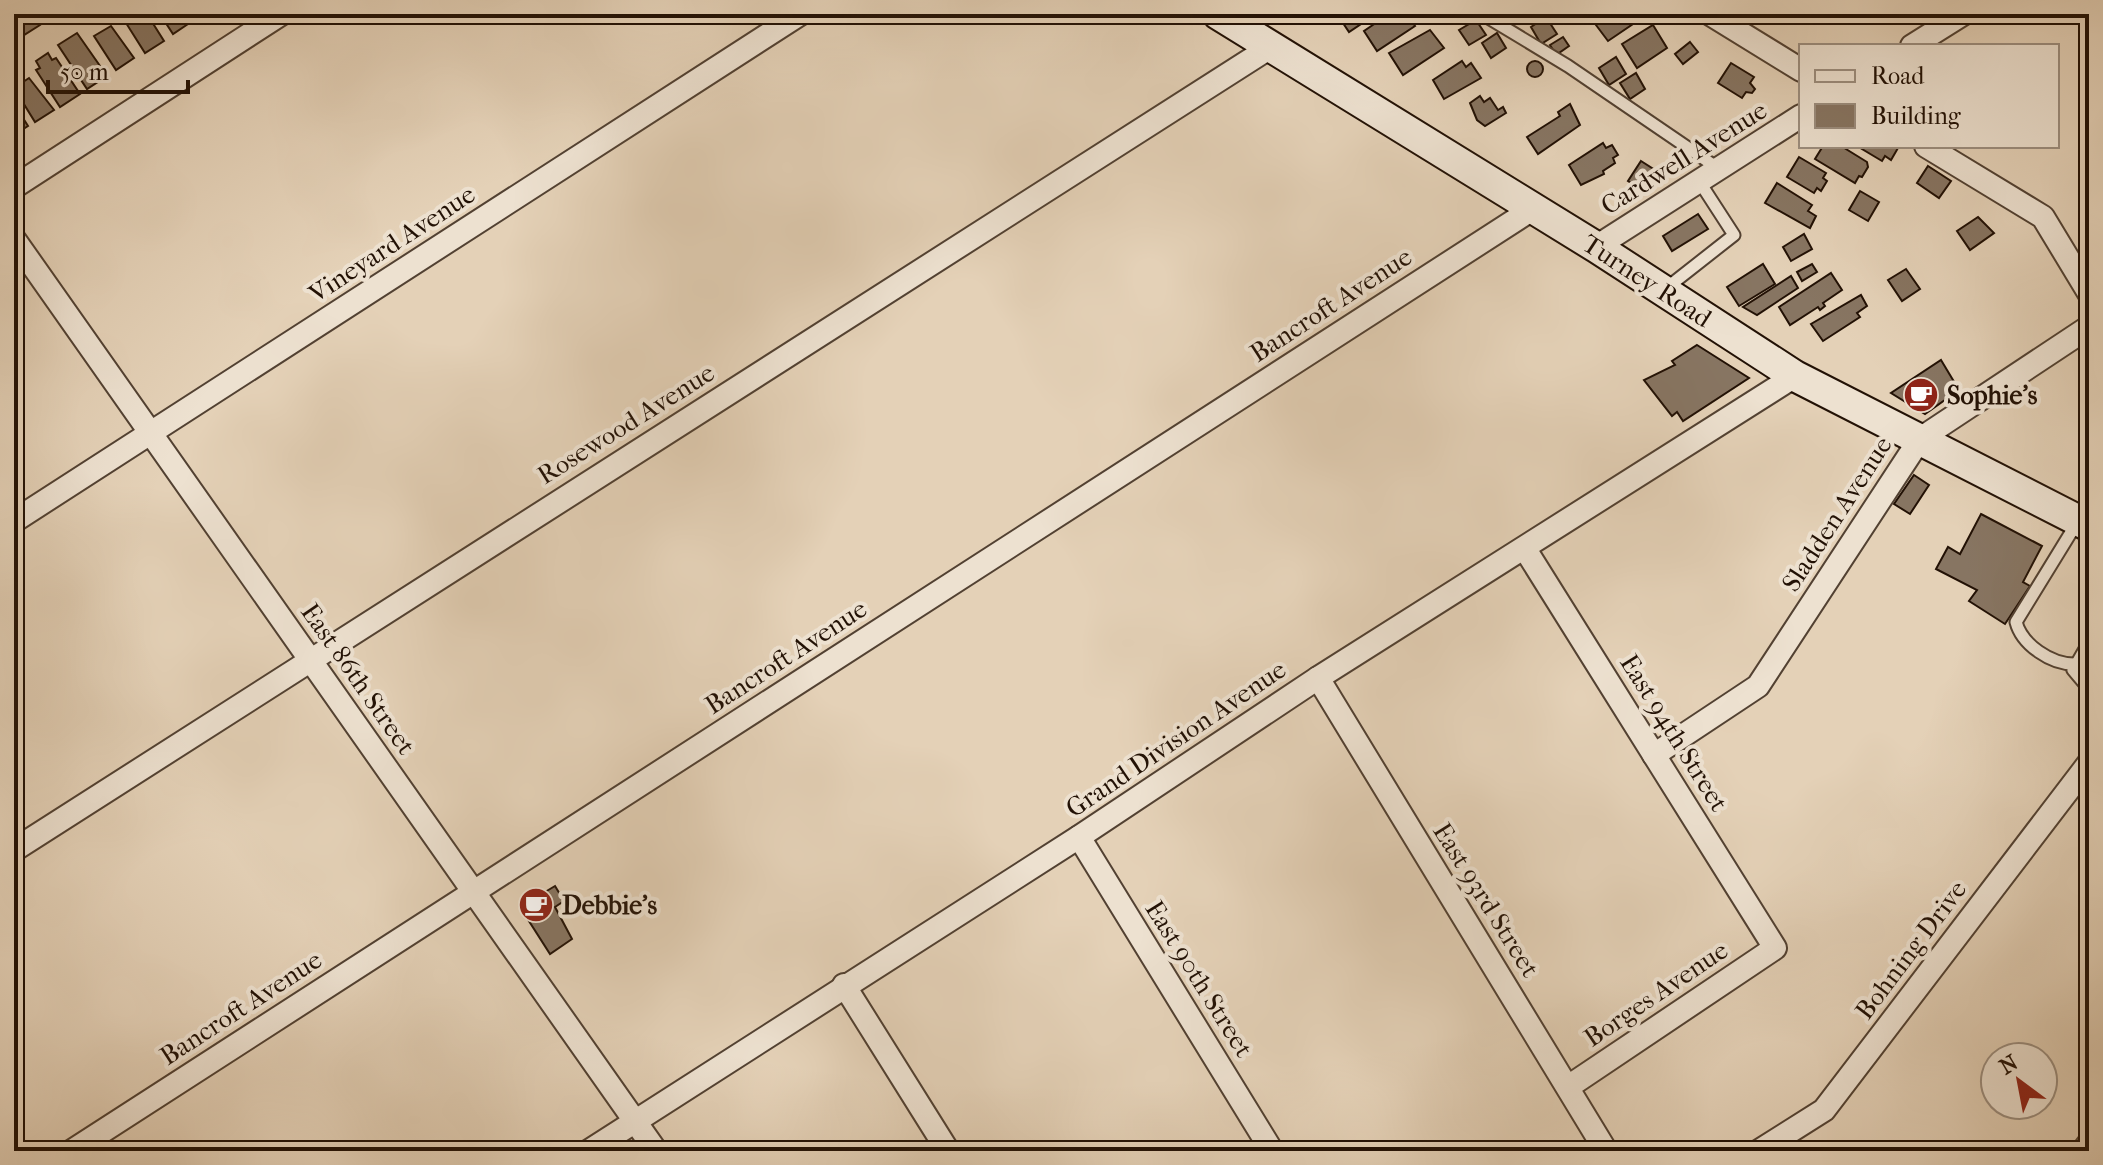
<svg xmlns="http://www.w3.org/2000/svg" width="2103" height="1165" viewBox="0 0 2103 1165" font-family="'IM FELL French Canon',serif">
<rect width="100%" height="100%" fill="#e4d1b7"/>
<filter id="stains"><feTurbulence type="fractalNoise" baseFrequency=".0025" numOctaves="4"/><feColorMatrix values="0 0 0 0 .2 0 0 0 0 .09 0 0 0 0 .02 0 0 0 .5 -.17"/></filter>
<radialGradient id="worn" r=".72"><stop offset=".6" stop-color="#630" stop-opacity="0"/><stop offset="1" stop-color="#630" stop-opacity=".3"/></radialGradient>
<g fill="#877562" stroke="#221105" stroke-width="2">
<polygon points="25,14 33,14 40,25 24,35 15,20"/>
<polygon points="147,14 164,41 145,53 126,23 130,21 126,15"/>
<polygon points="160,14 191,14 194,20 173,34"/>
<polygon points="1337,14 1376,14 1349,32"/>
<polygon points="1389,14 1413,14 1410,19 1415,26 1377,51 1364,31"/>
<polygon points="1603,14 1615,14 1619,20 1626,15 1633,24 1608,41 1593,21"/>
<polygon points="1546,17 1557,34 1541,44 1531,27"/>
<polygon points="1476,20 1486,35 1469,45 1459,30"/>
<polygon points="1653,25 1667,48 1637,68 1622,44"/>
<polygon points="111,26 134,58 116,70 94,36"/>
<polygon points="1430,30 1444,48 1403,75 1389,53"/>
<polygon points="77,33 107,76 87,89 58,45"/>
<polygon points="1497,33 1506,48 1491,58 1482,43"/>
<polygon points="1563,37 1569,46 1556,55 1550,45"/>
<polygon points="1690,42 1698,52 1683,64 1675,54"/>
<polygon points="48,53 52,60 56,58 80,94 60,107 36,70 40,68 36,61"/>
<polygon points="1616,57 1626,74 1609,85 1599,68"/>
<circle cx="1535" cy="69" r="8"/>
<polygon points="1462,61 1466,67 1471,63 1481,78 1444,99 1433,80"/>
<polygon points="1731,63 1754,77 1750,83 1755,89 1752,93 1746,92 1742,98 1718,83"/>
<polygon points="1636,73 1645,89 1630,99 1620,83"/>
<polygon points="29,78 54,110 35,122 14,88"/>
<polygon points="1480,96 1484,102 1490,98 1498,110 1503,107 1506,113 1485,126 1477,120 1470,103"/>
<polygon points="14,104 28,126 14,135"/>
<polygon points="1570,104 1580,125 1538,154 1527,137 1560,116 1558,112"/>
<polygon points="1603,143 1606,148 1612,145 1618,155 1613,158 1615,163 1603,171 1604,174 1581,185 1569,165"/>
<polygon points="1823,146 1841,146 1867,162 1868,167 1862,177 1859,176 1855,183 1815,159"/>
<polygon points="1857,146 1896,146 1898,148 1891,160 1885,156 1882,161"/>
<polygon points="1799,157 1826,173 1823,178 1827,181 1821,191 1817,188 1814,193 1787,177"/>
<polygon points="1641,161 1658,172 1640,189 1628,181"/>
<polygon points="1928,166 1951,181 1939,198 1917,183"/>
<polygon points="1777,183 1812,205 1808,211 1816,216 1810,228 1765,203"/>
<polygon points="1860,191 1879,202 1868,221 1849,210"/>
<polygon points="1698,214 1708,229 1672,251 1663,236"/>
<polygon points="1978,217 1994,233 1970,250 1957,231"/>
<polygon points="1804,234 1812,249 1791,261 1783,247"/>
<polygon points="1763,264 1775,284 1739,306 1727,287"/>
<polygon points="1812,264 1817,272 1802,281 1797,272"/>
<polygon points="1906,269 1920,289 1902,301 1888,280"/>
<polygon points="1831,273 1842,290 1823,303 1825,306 1820,310 1818,307 1790,325 1779,307"/>
<polygon points="1791,276 1798,288 1757,315 1743,307"/>
<polygon points="1861,295 1867,306 1857,313 1860,317 1823,341 1811,324"/>
<polygon points="1697,345 1749,378 1683,421 1677,412 1672,416 1644,380 1675,365 1672,361"/>
<polygon points="1941,360 1959,390 1925,414 1891,393"/>
<polygon points="1914,475 1929,485 1910,514 1894,504"/>
<polygon points="1981,514 2042,546 2023,582 2030,586 2005,624 1969,601 1977,590 1936,569 1948,547 1960,554"/>
<polygon points="555,886 564,901 555,907 572,939 550,954 520,907"/>
</g>
<g fill="none" stroke-linecap="round" stroke-linejoin="round">
<g stroke="#524132" stroke-width="15">
<g id="service">
<polyline points="1482,14 1568,66 1719,169"/>
<polyline points="1664,290 1734,235 1699,181"/>
<polyline points="2089,642 2073,670 2089,689"/>
<path d="M2074 664C2051 664 2022 645 2016 622L2078 521"/>
</g>
</g>
<g stroke="#524132" stroke-width="26">
<g id="minor">
<polyline points="1710,14 1801,70"/>
<polyline points="1912,46 1963,14"/>
<polyline points="1926,146 2043,217 2089,293"/>
<polyline points="14,187 281,14"/>
<polyline points="14,239 656,1151"/>
<polyline points="1596,247 1801,116"/>
<polyline points="14,521 800,14"/>
<polyline points="1525,549 1775,948 1568,1087"/>
<polyline points="1318,678 1606,1151"/>
<polyline points="1654,755 1758,686 1920,439 2089,327"/>
<polyline points="1079,837 1272,1151"/>
<polyline points="14,850 1269,48"/>
<polyline points="844,985 948,1151"/>
<polyline points="72,1151 1531,210"/>
<polyline points="589,1151 1079,837 1318,678 1795,376"/>
<polyline points="1759,1151 1824,1110 2089,763"/>
<polyline points="2083,1151 2089,1143"/>
</g>
</g>
<g stroke="#221105" stroke-width="34">
<polyline id="secondary" points="1218,14 1596,247 1795,376 2089,526"/>
</g>
<use href="#service" stroke="#ede1d0" stroke-width="11"/>
<use href="#minor" stroke="#ede1d0" stroke-width="22"/>
<use href="#secondary" stroke="#ede1d0" stroke-width="30"/>
</g>
<defs>
<g id="cafe-disc" transform="scale(1.8)"><circle r="9.5" fill="#8f2418" stroke="#ede1d0"/><path d="M-5.5-4.5H6V0H3Q3 3.5 0 3.5H-2.5Q-5.5 3.5-5.5 0ZM3-3.2v2h1.7v-2ZM-6 4.5H4V6H-6Z" fill="#fff"/></g>
</defs>
<g fill-rule="evenodd">
<use href="#cafe-disc" x="1921" y="395"/>
<use href="#cafe-disc" x="536" y="905"/>
</g>
<g text-anchor="middle" dominant-baseline="central" stroke-width="8" stroke-linejoin="round" paint-order="stroke">
<g font-size="26" fill="#221105" stroke="#ede1d0">
<text transform="translate(1684 158) rotate(-32)">Cardwell Avenue</text>
<text transform="translate(392 244) rotate(-33)">Vineyard Avenue</text>
<text transform="translate(1647 281) rotate(33)">Turney Road</text>
<text transform="translate(1331 305) rotate(-33)">Bancroft Avenue</text>
<text transform="translate(626 424) rotate(-32)">Rosewood Avenue</text>
<text transform="translate(1837 514) rotate(-57)">Sladden Avenue</text>
<text transform="translate(786 657) rotate(-33)">Bancroft Avenue</text>
<text transform="translate(358 679) rotate(55)">East 86th Street</text>
<text transform="translate(1674 733) rotate(58)">East 94th Street</text>
<text transform="translate(1176 739) rotate(-34)">Grand Division Avenue</text>
<text transform="translate(1486 900) rotate(58)">East 93rd Street</text>
<text transform="translate(1911 950) rotate(-53)">Bohning Drive</text>
<text transform="translate(1199 979) rotate(58)">East 90th Street</text>
<text transform="translate(1656 994) rotate(-34)">Borges Avenue</text>
<text transform="translate(241 1008) rotate(-33)">Bancroft Avenue</text>
</g>
<g font-size="26" font-weight="bold" fill="#221105" stroke="#ede1d0" text-anchor="start">
<text x="1947" y="395">Sophie's</text>
<text x="562" y="905">Debbie's</text>
</g>
</g>
<rect width="2103" height="1165" fill="none" stroke="#e4d1b7" stroke-width="48"/>
<rect x="16" y="16" width="2071" height="1133" fill="none" stroke="#221105" stroke-width="4"/>
<rect x="24" y="24" width="2055" height="1117" fill="none" stroke="#221105" stroke-width="2"/>
<rect x="1799" y="44" width="260" height="104" fill="#ede1d0" stroke="#9c8e7f" stroke-width="2"/>
<rect x="1815" y="70" width="40" height="12" fill="#ede1d0" stroke="#9c8e7f" stroke-width="2"/>
<text x="1871" y="84" font-size="24" fill="#221105">Road</text>
<rect x="1815" y="104" width="40" height="24" fill="#877562" stroke="#9c8e7f" stroke-width="2"/>
<text x="1871" y="124" font-size="24" fill="#221105">Building</text>
<g transform="translate(2019 1081) rotate(328)"><circle r="38" fill="#ede1d0" stroke="#9c8e7f" stroke-width="2"/>
<path d="M0-6L14 30L0 20L-14 30Z" fill="#8f2418"/>
<text y="-12" font-size="22" font-weight="bold" text-anchor="middle" fill="#221105">N</text>
</g>
<path d="M48 80v12h140v-12" fill="none" stroke="#221105" stroke-width="4"/>
<text x="60" y="80" font-size="24" fill="#221105" stroke="#ede1d0" stroke-width="6" paint-order="stroke">50 m</text>
<rect width="100%" height="100%" filter="url(#stains)"/>
<rect width="100%" height="100%" fill="url(#worn)"/>
</svg>
